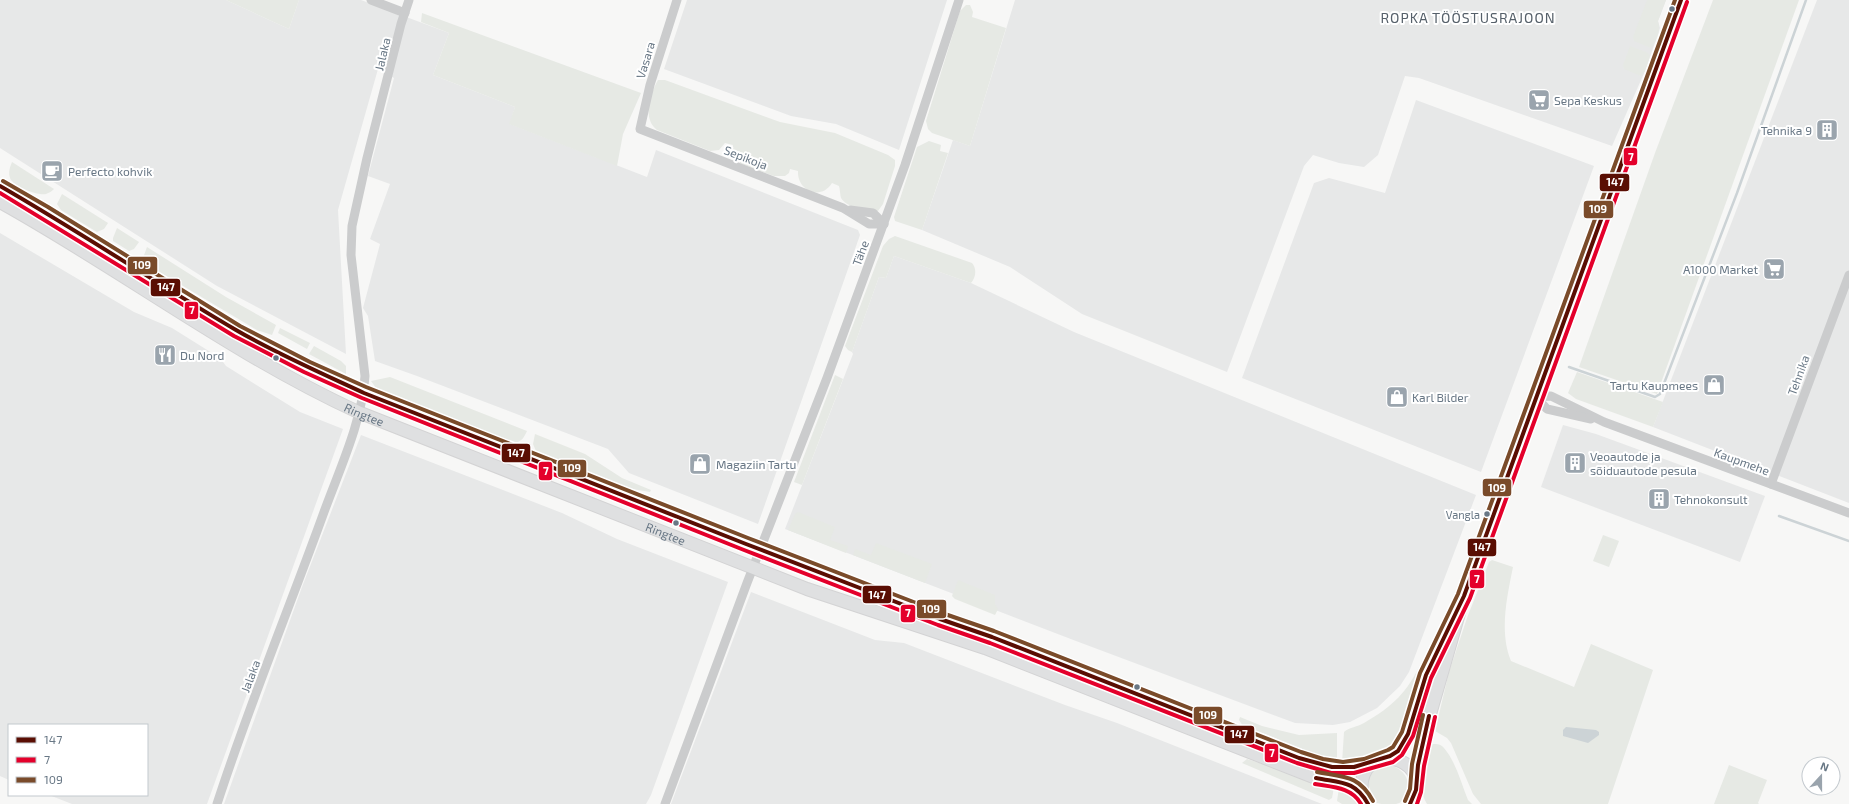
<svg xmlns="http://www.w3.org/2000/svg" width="1849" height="804" viewBox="0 0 1849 804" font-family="'Exo 2',sans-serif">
<rect width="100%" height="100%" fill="#f7f7f6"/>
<g fill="#e7e8e8">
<polygon points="0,0 226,0 289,29 299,0 361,0 449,33 433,75 515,107 510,124 647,177 656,150 858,230 860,235 758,524 629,473 608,449 417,376 375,361 368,316 363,308 380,244 370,239 390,184 368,176 394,78 378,69 338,210 346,354 217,286 0,148"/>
<polygon points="687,0 947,0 899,150 836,124 791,116 664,69"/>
<polygon points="1015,0 1666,0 1658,21 1660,28 1645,71 1612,146 1419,78 1405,76 1378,155 1364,167 1339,163 1313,155 1304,166 1227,372 1082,314 1010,267 922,230 953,140 970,146"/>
<polygon points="1817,0 1849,0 1849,503 1653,427"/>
<polygon points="1416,100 1594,166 1481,472 1242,378 1314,183 1329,178 1385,193"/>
<polygon points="0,233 134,312 172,328 220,358 226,366 300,412 343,429 207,804 72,804 49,795 147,795 147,725 9,725 9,780 0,776"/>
<polygon points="894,256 971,283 1074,332 1476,495 1409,672 1400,686 1377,708 1350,722 1333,725 1295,723 1076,641 785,529 853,354 852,352 879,277 886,278"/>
<polygon points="1563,425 1596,434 1765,496 1740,562 1541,487"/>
<polygon points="361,435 562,513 617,539 728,582 651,795 646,804 224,804 302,587"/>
<polygon points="751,592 875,640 904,643 1065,705 1117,723 1322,804 671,804"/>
</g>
<g fill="#e6e9e4">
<polygon points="226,0 299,0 289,29"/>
<path d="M1647 0H1666L1658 21C1661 31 1657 40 1651 48L1634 41 1633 37Z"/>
<polygon points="1713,0 1799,0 1657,394 1579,367 1655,153"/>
<polygon points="966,5 970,5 973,12 972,17 1006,28 970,146 932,133 928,129 926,121 960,11"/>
<polygon points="422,13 641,93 623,134 617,166 509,124 515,107 433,75 449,33 421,22"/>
<polygon points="1630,46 1648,53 1650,56 1645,71 1641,76 1624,69 1623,65"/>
<path d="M658 80H665L780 122 835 133 888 155 895 160V166L883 204 878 211C868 210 848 209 841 198 840 195 840 189 839 186L832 183C821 201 797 191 798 171L790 169 789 173 785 176H774L741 164 732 154 733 145 725 143 719 150 710 151 657 130C642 119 650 94 658 80Z"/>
<polygon points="929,141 941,145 940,151 948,153 922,230 895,221 894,217 917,147"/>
<path d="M12 162 54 189C52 191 49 193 46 194 37 196 13 186 10 178 8 172 10 167 12 162Z"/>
<polygon points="62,194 108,223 104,229 97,232 61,210 57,204"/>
<polygon points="117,228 139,242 134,249 129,251 113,241 113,238"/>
<path d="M895 236 972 263C977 269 976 277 971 283L894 256 886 278 879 277 852 352 848 350 845 346 883 246 889 239Z"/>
<polygon points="147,247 226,297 276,325 272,335 257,330 148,265 143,258"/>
<polygon points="280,328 310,343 307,349 278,333"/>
<polygon points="314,346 341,361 346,366 346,374 309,354"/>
<polygon points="1577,372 1663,402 1653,427 1576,399 1568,393"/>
<polygon points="835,375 843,379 802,485 794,482"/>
<path d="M390 377 527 431C524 437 522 442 514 443L391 395 376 388 371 381Z"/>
<polygon points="535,434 585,454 622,478 651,490 650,492 632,489 536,451 533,444"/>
<polygon points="798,512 835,527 830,540 848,546 846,553 788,530 795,514"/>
<polygon points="1603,535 1619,541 1609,567 1593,561"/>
<polygon points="876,543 932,564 925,583 853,555 855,549 871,555"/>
<path d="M1492 560 1513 567C1507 597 1499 632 1511 661L1574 687 1591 644 1653 670 1608 804H1481L1473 794 1451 743 1447 738 1435 731 1449 672 1467 618 1489 562Z"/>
<polygon points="958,580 995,595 995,604 998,609 995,615 955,599 952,596"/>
<path d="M1422 661 1424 667 1413 693 1401 734 1395 744 1390 748 1375 753 1363 760 1342 763 1344 732C1350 727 1357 727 1364 723 1393 706 1407 693 1422 661Z"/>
<path d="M1240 717 1262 726 1299 735 1337 733V763C1315 760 1301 749 1281 741 1269 735 1256 731 1243 726L1239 720Z"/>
<path d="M1433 744C1437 744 1441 744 1444 748 1456 762 1461 783 1468 800L1472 804H1427C1417 788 1423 766 1425 748Z"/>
<polygon points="1247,759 1334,787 1332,798 1329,800 1242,763"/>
<path d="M1387 765C1413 768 1415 800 1396 804 1393 804 1389 804 1387 804 1383 804 1380 804 1377 803 1370 798 1372 788 1366 781 1371 771 1377 767 1387 765Z"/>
<polygon points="1729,765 1767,780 1758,803 1759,804 1714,804"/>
<polygon points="1339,788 1351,791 1360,804 1342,804 1337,801"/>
</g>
<polygon fill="#ccd3d6" points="1566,727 1596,730 1599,732 1599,735 1588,743 1563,736 1563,730"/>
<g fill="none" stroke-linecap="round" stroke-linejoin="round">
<g stroke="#ccd3d6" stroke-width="2.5">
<polyline points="1569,367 1655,397 1660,394 1737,193 1806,0"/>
<polyline points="1779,516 1849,541"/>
</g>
<g stroke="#d3d3d4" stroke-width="14">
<g id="secondary">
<path d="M0 186 45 212 237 331 307 367 364 393 839 580 992 637 1321 766C1340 769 1355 768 1374 763"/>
<path id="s1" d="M0 202C121 269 232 354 358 412L807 589 985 648 1321 780 1352 785 1363 795"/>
<polyline points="1390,758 1401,747 1422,686 1448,629"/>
<polyline points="1416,779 1424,735 1464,596 1681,0"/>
<path d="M1368 804C1363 798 1361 789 1362 781 1369 739 1438 761 1410 804"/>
</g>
</g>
<g stroke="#cbcccd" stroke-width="9">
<polyline points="371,0 405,13"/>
<polyline points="677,0 650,85 640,129 843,208 869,224 884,224"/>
<polyline points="850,210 873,213 884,224"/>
<polyline points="1536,397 1551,396 1604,422 1849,513"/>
<polyline points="1536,397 1547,409 1591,419"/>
<polyline points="1771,484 1849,275"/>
<path d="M217 804C249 705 289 609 324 512 340 468 362 422 365 376L351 255 352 226 367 158 401 24 409 0"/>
<polyline points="665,804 747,583 827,378 905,165 959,0"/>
</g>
<use href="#secondary" stroke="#dfe0e1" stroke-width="12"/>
<g stroke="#fff" stroke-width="7">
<g id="bus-1">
<path d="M0 186C80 232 156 283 236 330 277 354 321 373 364 393L746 544 940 619 992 637 1299 758 1332 767H1354L1390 756 1398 751 1408 734 1426 675 1464 596 1681 0"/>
<path d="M1316 778C1340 783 1355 780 1368 804"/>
<polyline points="1410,804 1416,790 1418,765 1429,716"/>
</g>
</g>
<g stroke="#fff" stroke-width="7">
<g id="bus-2">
<polyline points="0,193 234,336 304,372 362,398 744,550 938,625 990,643 1297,763 1331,773 1354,773 1393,762 1402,755 1413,736 1431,678 1470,598 1687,2"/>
<path d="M1315 784C1332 787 1352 787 1361 804"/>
<polyline points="1417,804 1421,792 1424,766 1435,717"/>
</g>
</g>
<g stroke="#fff" stroke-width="7">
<g id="bus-3">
<polyline points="3,181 48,207 240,326 310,362 366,387 748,538 942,613 994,631 1301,752 1323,759 1343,762 1364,759 1388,750 1393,747 1402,732 1420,673 1458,594 1675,0"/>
<path d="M1317 772C1344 777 1359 775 1373 801"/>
<polyline points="1405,801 1410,789 1412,764 1423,715"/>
</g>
</g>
<use href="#bus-1" stroke="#5a0e03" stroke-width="4"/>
<use href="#bus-2" stroke="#e4002b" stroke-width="4"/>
<use href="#bus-3" stroke="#7a4b2a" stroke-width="4"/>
</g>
<defs>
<g id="supermarket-square" transform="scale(1.15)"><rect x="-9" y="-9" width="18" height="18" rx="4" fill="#9aa4ad" stroke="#fff"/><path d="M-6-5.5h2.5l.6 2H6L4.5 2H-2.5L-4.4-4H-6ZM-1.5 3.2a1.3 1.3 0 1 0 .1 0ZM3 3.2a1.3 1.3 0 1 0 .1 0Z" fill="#fff"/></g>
<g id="building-square" transform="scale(1.15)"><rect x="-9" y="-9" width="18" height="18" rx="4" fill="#9aa4ad" stroke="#fff"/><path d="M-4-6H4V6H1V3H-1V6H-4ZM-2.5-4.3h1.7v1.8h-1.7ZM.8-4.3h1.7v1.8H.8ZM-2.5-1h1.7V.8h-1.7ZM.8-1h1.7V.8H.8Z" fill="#fff"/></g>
<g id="cafe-square" transform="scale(1.15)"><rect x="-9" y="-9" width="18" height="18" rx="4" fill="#9aa4ad" stroke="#fff"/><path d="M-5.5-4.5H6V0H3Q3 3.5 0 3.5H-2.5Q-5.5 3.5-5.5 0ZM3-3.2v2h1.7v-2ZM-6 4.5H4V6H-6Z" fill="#fff"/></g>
<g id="restaurant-square" transform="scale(1.15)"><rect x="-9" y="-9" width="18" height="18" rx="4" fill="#9aa4ad" stroke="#fff"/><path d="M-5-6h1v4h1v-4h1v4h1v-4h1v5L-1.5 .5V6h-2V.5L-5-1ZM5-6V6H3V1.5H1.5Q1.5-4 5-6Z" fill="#fff"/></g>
<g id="shop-square" transform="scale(1.15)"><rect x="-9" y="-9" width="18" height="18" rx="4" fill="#9aa4ad" stroke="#fff"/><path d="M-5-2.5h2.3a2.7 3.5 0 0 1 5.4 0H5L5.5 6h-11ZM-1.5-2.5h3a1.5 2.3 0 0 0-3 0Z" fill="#fff"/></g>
</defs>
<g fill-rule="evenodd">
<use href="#supermarket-square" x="1539" y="100"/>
<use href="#building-square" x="1827" y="130"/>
<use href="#cafe-square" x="52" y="171"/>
<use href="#supermarket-square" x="1774" y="269"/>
<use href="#restaurant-square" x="165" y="355"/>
<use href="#shop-square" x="1714" y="385"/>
<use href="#shop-square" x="1397" y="397"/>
<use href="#building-square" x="1575" y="463"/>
<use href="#shop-square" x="700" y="464"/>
<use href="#building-square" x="1659" y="499"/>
</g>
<g fill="#687785" stroke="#fff" stroke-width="1.5">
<circle cx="1672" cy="9" r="3.5"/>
<circle cx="276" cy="358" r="3.5"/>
<circle cx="1487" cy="514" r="3.5"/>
<circle cx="676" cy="523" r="3.5"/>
<circle cx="1137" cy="687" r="3.5"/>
</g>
<g text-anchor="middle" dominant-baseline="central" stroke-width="4" stroke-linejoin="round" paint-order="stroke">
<g font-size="11" fill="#687785" stroke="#fff" text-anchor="end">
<text x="1480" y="514">Vangla</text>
</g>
<g font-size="12" fill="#687785" stroke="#fff">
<text transform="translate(382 54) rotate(-77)">Jalaka</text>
<text transform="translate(645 60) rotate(-73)">Vasara</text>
<text transform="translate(746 157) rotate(21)">Sepikoja</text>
<text transform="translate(860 253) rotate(-70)">Tähe</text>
<text transform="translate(1798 375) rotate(-70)">Tehnika</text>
<text stroke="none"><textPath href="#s1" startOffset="422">Ringtee</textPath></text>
<text transform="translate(1742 461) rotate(20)">Kaupmehe</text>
<text stroke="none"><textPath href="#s1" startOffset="746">Ringtee</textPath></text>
<text transform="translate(250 676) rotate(-69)">Jalaka</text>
</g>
<g font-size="12" fill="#687785" stroke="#fff" text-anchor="start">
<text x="1554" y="100">Sepa Keskus</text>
<text x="1812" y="130" text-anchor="end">Tehnika 9</text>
<text x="68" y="171">Perfecto kohvik</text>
<text x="1758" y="269" text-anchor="end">A1000 Market</text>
<text x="180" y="355">Du Nord</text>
<text x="1698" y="385" text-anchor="end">Tartu Kaupmees</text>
<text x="1412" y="397">Karl Bilder</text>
<text x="1590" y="456">Veoautode ja<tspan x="1590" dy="14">sõiduautode pesula</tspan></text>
<text x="716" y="464">Magaziin Tartu</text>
<text x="1674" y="499">Tehnokonsult</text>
</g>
<g font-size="14" letter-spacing="1" fill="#56606a" stroke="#fff">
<text x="1468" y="17">ROPKA TÖÖSTUSRAJOON</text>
</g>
</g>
<g stroke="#fff" stroke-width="1.5">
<rect x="1623" y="147" width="15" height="19" rx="4" fill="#e4002b"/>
<rect x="1599" y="173" width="31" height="19" rx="4" fill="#5a0e03"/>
<rect x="1583" y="200" width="31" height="19" rx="4" fill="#7a4b2a"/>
<rect x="127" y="256" width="31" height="19" rx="4" fill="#7a4b2a"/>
<rect x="150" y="278" width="31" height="19" rx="4" fill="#5a0e03"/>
<rect x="184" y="301" width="15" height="19" rx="4" fill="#e4002b"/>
<rect x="501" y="443" width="30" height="20" rx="4" fill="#5a0e03"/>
<rect x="557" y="459" width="30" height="19" rx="4" fill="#7a4b2a"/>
<rect x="538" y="461" width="15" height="20" rx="4" fill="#e4002b"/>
<rect x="1482" y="478" width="30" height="19" rx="4" fill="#7a4b2a"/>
<rect x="1467" y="538" width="30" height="19" rx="4" fill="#5a0e03"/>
<rect x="1469" y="569" width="16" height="20" rx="4" fill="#e4002b"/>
<rect x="862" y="585" width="30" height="19" rx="4" fill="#5a0e03"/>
<rect x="916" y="599" width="31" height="20" rx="4" fill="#7a4b2a"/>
<rect x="900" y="604" width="16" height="19" rx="4" fill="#e4002b"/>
<rect x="1193" y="706" width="30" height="19" rx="4" fill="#7a4b2a"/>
<rect x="1224" y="725" width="31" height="19" rx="4" fill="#5a0e03"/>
<rect x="1264" y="743" width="15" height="20" rx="4" fill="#e4002b"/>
</g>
<g font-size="11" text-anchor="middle" font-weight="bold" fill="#fff">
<text x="1631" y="161">7</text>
<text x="1615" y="186">147</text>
<text x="1598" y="213">109</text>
<text x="142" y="269">109</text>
<text x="166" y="291">147</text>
<text x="192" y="314">7</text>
<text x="516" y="457">147</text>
<text x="572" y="472">109</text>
<text x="546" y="475">7</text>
<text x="1497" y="492">109</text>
<text x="1482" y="551">147</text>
<text x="1477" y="583">7</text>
<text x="877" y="599">147</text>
<text x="931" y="613">109</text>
<text x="908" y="617">7</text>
<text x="1208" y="719">109</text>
<text x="1239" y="738">147</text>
<text x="1272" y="757">7</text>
</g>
<rect x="8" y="724" width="140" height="72" fill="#ffffff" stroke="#c3c9ce"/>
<rect x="16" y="737" width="20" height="6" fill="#5a0e03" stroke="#c3c9ce"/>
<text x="44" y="744" font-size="12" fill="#687785">147</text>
<rect x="16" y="757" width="20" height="6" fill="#e4002b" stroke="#c3c9ce"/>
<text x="44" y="764" font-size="12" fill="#687785">7</text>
<rect x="16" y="777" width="20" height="6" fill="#7a4b2a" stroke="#c3c9ce"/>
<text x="44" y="784" font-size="12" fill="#687785">109</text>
<g transform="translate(1821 776) rotate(21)"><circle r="19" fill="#ffffff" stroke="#c3c9ce"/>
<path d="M0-3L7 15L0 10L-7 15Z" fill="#9aa4ad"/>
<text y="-6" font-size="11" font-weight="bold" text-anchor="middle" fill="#687785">N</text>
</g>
</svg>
